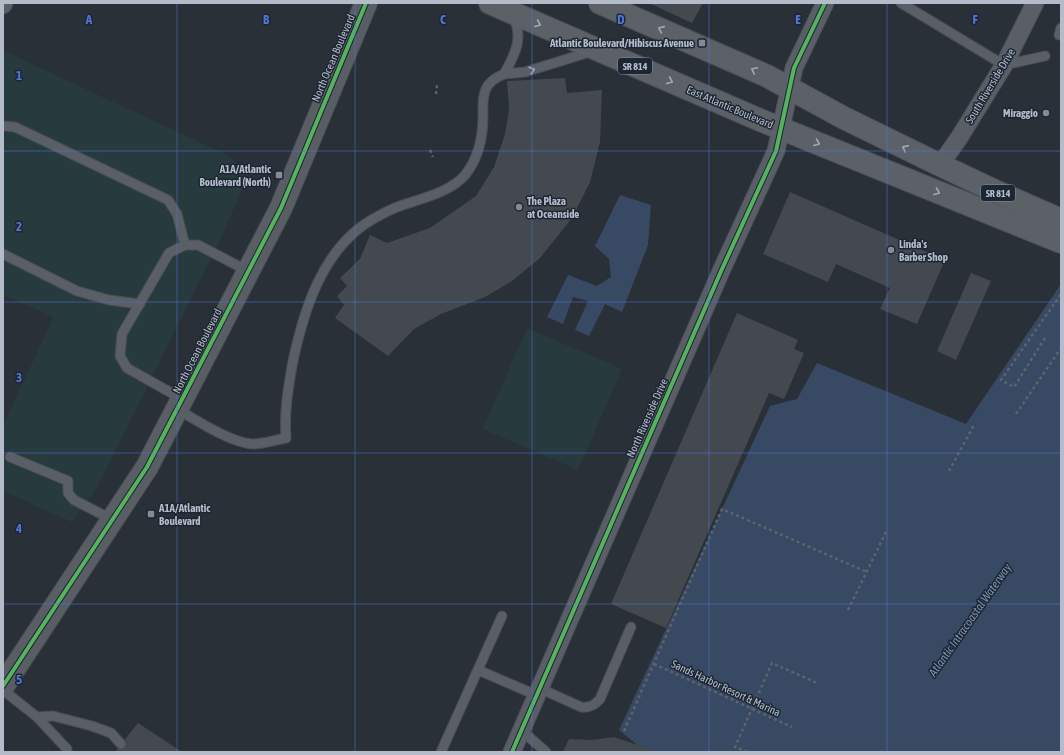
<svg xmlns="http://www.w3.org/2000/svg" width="1064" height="755" viewBox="0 0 1064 755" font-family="'Asap Condensed',sans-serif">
<rect width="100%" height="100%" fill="#2a3038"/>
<g fill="#273a3e">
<polygon points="6,52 229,156 248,175 221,238 97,488 72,522 3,491 3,425 54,317 3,295 3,55"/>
<polygon points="527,328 622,369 578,470 483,429"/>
</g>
<g fill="#384963">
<polygon points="620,195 651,205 648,245 622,312 605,304 589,336 575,330 588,301 573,297 563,324 547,317 568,275 597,286 611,277 609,259 595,246"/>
<polygon points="1061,284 1061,752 646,752 619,730 770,406 797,399 817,363 966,424"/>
</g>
<g fill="#444950">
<polygon points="649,3 703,3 692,23"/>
<polygon points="565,78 567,93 602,90 600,142 590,182 572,218 540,258 512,281 485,297 441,314 414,329 388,356 335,318 344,305 337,296 347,286 340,278 360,259 370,235 387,243 430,228 476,196 494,167 505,134 509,110 507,81"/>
<polygon points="790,192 945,260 917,324 880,309 890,288 836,264 828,282 763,254"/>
<polygon points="971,273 991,281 956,360 937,351"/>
<polygon points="737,313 798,340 794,349 804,353 784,399 769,393 666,628 611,604"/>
<polygon points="138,723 182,752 115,752"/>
<polygon points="614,737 658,752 563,752 569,739 592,740"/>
</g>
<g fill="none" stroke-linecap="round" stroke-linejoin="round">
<g stroke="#484c53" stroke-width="11">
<g id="lane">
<polyline points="901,3 1004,65 1045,56"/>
<path d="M513 17C524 37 515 55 504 74L525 72 593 51"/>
<polyline points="1059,35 1061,28"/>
<polyline points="3,126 15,127 168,200 177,214 185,245"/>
<polyline points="3,254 77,291 109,300 140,304"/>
<polyline points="182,399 127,368 120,356 122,334 169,253 185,245 198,245 248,271"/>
<path d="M177 409C196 420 231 443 253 444 264 444 275 440 286 438 284 413 288 390 292 366 303 312 322 248 373 219 382 214 391 209 400 206 420 199 451 192 465 175 479 158 483 137 483 115 483 106 482 97 486 89 489 81 497 77 504 74"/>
<polyline points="10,457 68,481 68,493 74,500 113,520"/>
<polyline points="478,670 536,695"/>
<path d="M539 688 581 707C590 708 595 705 600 699L631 627"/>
<polyline points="3,690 37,717 67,749 67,752"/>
<polyline points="37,717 53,716 92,726 111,733 121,744"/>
<polyline points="521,730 546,752"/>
<polyline points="441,752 502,616"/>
</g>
</g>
<g stroke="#484c53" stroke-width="19">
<g id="street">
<polyline points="3,5 4,3"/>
<polyline points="940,165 959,138 1004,65 1035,3"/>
<polyline points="512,752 722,269 776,151 794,68 825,3"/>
</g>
</g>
<g stroke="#484c53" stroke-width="24">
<polyline id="secondary" points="3,686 147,467 281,208 366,3"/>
</g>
<g stroke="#484c55" stroke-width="24">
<g id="primary">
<polyline points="490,3 760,120 1061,242"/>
<polyline points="600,3 767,76 844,118 940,165 995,191 1061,220"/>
</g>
</g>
<g stroke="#5d636a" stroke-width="2.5" stroke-dasharray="3 3" stroke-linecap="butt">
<polyline points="436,94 437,85"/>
<polyline points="430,150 433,157"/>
<polyline points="1045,338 1014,387 1001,380 1061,294"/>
<polyline points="1016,414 1061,348"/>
<polyline points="949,471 974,425"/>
<polyline points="848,610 886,532"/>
<polyline points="654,664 792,727"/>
<polyline points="624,731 722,509 867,572"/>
<polyline points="747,752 735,747 772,663 817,683"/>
</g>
<use href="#lane" stroke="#5a5e66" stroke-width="9"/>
<use href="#street" stroke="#5a5e66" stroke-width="17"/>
<use href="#secondary" stroke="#595d64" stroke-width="22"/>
<use href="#primary" stroke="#5c6168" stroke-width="22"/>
<g stroke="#1d2633" stroke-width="6">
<g id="cycleway">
<polyline points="3,686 147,467 281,208 366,3"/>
<polyline points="512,752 722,269 776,151 794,68 825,3"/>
</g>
</g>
<use href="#cycleway" stroke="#56b35d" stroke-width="4"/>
</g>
<defs><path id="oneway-chevron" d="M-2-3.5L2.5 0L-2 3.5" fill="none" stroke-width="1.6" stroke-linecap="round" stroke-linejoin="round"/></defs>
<g stroke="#a2aab6">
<use href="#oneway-chevron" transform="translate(538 24) rotate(23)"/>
<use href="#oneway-chevron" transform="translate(661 29) rotate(-156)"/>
<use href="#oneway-chevron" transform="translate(754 70) rotate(-155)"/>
<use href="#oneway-chevron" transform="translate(670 81) rotate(23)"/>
<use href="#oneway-chevron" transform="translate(817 143) rotate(22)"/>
<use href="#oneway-chevron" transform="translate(905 148) rotate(-154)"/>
<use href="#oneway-chevron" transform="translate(937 192) rotate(22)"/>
</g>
<use stroke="#a2a9b5" href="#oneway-chevron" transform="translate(532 70) rotate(-17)"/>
<path fill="none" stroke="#5274d3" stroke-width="1" stroke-opacity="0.55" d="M177 3V752M355 3V752M532 3V752M709 3V752M887 3V752M3 151H1061M3 302H1061M3 453H1061M3 604H1061"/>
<g fill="#848b96" stroke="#1d2633" stroke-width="1.5">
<rect x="698" y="39" width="8" height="8" rx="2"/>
<circle cx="1046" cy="113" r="4"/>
<rect x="275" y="171" width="8" height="8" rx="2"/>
<circle cx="519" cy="207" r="4"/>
<circle cx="891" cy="250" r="4"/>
<rect x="147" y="510" width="8" height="8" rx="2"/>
</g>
<g text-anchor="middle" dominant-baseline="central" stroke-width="3" stroke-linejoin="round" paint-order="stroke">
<g fill="#1d2633" stroke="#878f9c" stroke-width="1">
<rect x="618" y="58" width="34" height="16" rx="3"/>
<rect x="981" y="185" width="34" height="16" rx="3"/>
</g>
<g font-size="10" font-weight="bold" fill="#b4bcc9">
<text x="635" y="66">SR 814</text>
<text x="998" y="193">SR 814</text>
</g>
<g font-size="11" font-weight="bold" fill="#b4bcc9" stroke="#1d2633" text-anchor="end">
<text x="694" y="43">Atlantic Boulevard/Hibiscus Avenue</text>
<text x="1038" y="113">Miraggio</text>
<text x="271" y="169">A1A/Atlantic<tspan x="271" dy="13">Boulevard (North)</tspan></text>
<text x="527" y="201" text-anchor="start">The Plaza<tspan x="527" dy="13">at Oceanside</tspan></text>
<text x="899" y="244" text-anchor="start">Linda's<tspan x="899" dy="13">Barber Shop</tspan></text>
<text x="159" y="508" text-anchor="start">A1A/Atlantic<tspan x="159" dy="13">Boulevard</tspan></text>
</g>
<g font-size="11" fill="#b4bcc9" stroke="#1d2633">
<text transform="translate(333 58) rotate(-67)">North Ocean Boulevard</text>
<text transform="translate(990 86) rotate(-59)">South Riverside Drive</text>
<text transform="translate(730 107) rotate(23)">East Atlantic Boulevard</text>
<text transform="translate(197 351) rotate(-63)">North Ocean Boulevard</text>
<text transform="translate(647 418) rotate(-66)">North Riverside Drive</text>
<text transform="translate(726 688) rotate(25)">Sands Harbor Resort &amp; Marina</text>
</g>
<g font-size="12" font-style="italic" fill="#7c92b1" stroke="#1d2633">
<text transform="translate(970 620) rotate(-55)">Atlantic Intracoastal Waterway</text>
</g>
</g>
<g font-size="13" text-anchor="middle" font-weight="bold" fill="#5274d3" stroke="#1d2633" stroke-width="3" stroke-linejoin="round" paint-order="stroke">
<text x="89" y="24">A</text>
<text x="266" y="24">B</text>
<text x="443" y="24">C</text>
<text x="621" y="24">D</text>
<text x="798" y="24">E</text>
<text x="975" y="24">F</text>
<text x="19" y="80">1</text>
<text x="19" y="231">2</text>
<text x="19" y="382">3</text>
<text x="19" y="533">4</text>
<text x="19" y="684">5</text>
</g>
<rect width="1064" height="755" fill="none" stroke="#b4bcc9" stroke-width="8"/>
</svg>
